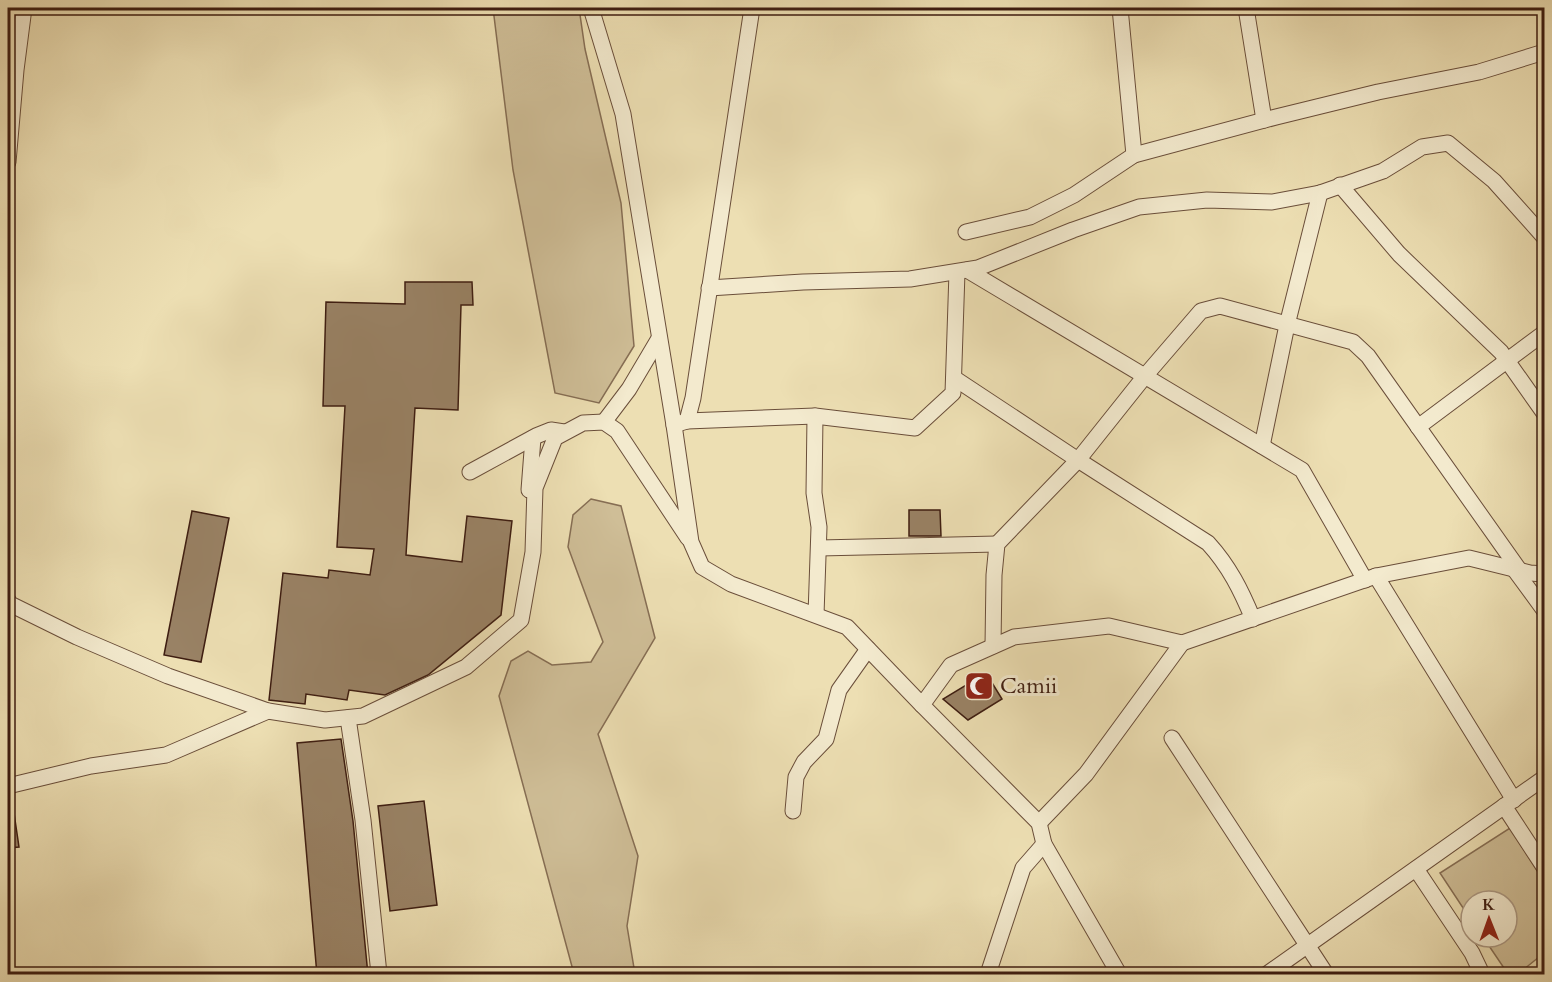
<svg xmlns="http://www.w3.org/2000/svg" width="1552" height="982" viewBox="0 0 1552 982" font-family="Cardo,serif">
<rect width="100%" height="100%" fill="#eddfb3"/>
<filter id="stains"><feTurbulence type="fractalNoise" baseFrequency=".00333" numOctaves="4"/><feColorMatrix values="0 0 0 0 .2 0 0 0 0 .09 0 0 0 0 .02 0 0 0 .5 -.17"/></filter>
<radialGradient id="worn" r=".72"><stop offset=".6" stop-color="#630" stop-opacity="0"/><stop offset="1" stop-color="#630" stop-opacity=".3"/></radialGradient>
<g fill="#cfbe97" stroke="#866e54" stroke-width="1.5">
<polygon points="493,8 579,8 585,49 621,203 634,346 599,403 555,393 513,170"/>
<polygon points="591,499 621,506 655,638 598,734 638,856 627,926 635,974 574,974 499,696 511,661 528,651 552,665 591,662 603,642 568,547 573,515"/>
<polygon points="1510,828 1544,881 1544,953 1518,974 1508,974 1483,937 1507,937 1507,901 1471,901 1471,920 1440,873"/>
</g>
<g fill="#998265" stroke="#3e1d11" stroke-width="1.5">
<polygon points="405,282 472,282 473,305 461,305 458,410 415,408 406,555 462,562 467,516 512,521 501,615 428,675 385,695 349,690 347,700 306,694 305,704 269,700 283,573 328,578 329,570 370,575 374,549 337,547 345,406 323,406 326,302 405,304"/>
<polygon points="909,510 940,510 941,536 909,536"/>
<polygon points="192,511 229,518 201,662 164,655"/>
<polygon points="986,673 1002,699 968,720 943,699"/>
<polygon points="341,739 353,821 368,975 317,975 297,743"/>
<polygon points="424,801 437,905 390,911 378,806"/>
<polygon points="14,813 19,847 8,848 8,814"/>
</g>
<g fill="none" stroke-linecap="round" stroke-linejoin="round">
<g stroke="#6a4e3a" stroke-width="17">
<g id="minor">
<polyline points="591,8 623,114 674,425 691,542 702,567 731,584 847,627 922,705 951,665 1014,637 1109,626 1182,643 1376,576 1469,558 1530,573 1544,574"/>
<polyline points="1120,8 1134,155"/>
<polyline points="1246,8 1264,120"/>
<polyline points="8,162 16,70 24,8"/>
<polyline points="1340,185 1399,254 1501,352 1544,413"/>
<polyline points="966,232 1030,217 1074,195 1134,155 1276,117 1378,92 1479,72 1544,52"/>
<polyline points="967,270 1302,470 1365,580"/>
<polyline points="709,288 803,282 910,279 978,268 1073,230 1139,207 1207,200 1272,202 1320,193 1383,171 1422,147 1448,143 1494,181 1544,237"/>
<polyline points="954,378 1078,460 1145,376 1201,311 1220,306 1353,342 1368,356 1520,571"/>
<polyline points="815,416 814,493 819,527 816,615"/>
<polyline points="687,421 815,416 915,428 953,393 957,272"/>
<polyline points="604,422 629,389 658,340"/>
<polyline points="674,425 687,421 693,398 752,8"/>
<polyline points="1418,427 1544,333"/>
<polyline points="1262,446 1287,325 1320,193"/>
<polyline points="470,472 536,436 551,430 564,432"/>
<polyline points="529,490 533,438"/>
<polyline points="819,548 997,544"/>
<polyline points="1514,569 1544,610"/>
<polyline points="1376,576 1514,800"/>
<polyline points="8,600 10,604 77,637 168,676 268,711 325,720 363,716 466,667 521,620 533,552 535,488 555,438 583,423 604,422 617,431 688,538"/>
<path d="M993 646 994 575 997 544 1078 460 1208 543C1229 566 1241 590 1253 619"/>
<polyline points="922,705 1039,823 1044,844 1119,974"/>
<polyline points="348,718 363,820 379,974"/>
<polyline points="1172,738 1326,974"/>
<polyline points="8,786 91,766 166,755 268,711"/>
<polyline points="1504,806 1544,867"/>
<polyline points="793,811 796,777 804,762 826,739 839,690 868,649"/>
<polyline points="1039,823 1086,774 1182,643"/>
<polyline points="1416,869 1472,953 1482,974"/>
<polyline points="988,974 1023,868 1044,844"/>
<polyline points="1267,974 1544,778"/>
</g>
</g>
<use href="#minor" stroke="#f3eace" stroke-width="15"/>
</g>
<defs>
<g id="mosque-square" transform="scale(1.5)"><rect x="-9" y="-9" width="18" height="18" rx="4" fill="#8f2418" stroke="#f3eace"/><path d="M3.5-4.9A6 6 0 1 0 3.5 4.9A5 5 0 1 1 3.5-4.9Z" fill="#fff"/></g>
</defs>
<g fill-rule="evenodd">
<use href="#mosque-square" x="979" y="686"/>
</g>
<g text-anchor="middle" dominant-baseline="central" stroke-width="6" stroke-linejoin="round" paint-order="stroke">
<g font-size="22" fill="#3e1d11" stroke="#f3eace" text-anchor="start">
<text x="1000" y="686">Camii</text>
</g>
</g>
<rect width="1552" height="982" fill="none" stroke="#eddfb3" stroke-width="30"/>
<rect x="9" y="9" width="1534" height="964" fill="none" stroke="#3e1d11" stroke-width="3"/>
<rect x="15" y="15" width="1522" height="952" fill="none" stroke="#3e1d11" stroke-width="1.5"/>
<g transform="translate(1489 919) rotate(359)"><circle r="28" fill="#f3eace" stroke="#ab9882" stroke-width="1.5"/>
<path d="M0-4.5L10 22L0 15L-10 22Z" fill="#8f2418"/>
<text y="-9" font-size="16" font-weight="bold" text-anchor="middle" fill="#3e1d11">K</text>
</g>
<rect width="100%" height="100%" filter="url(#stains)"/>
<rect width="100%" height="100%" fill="url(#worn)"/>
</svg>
